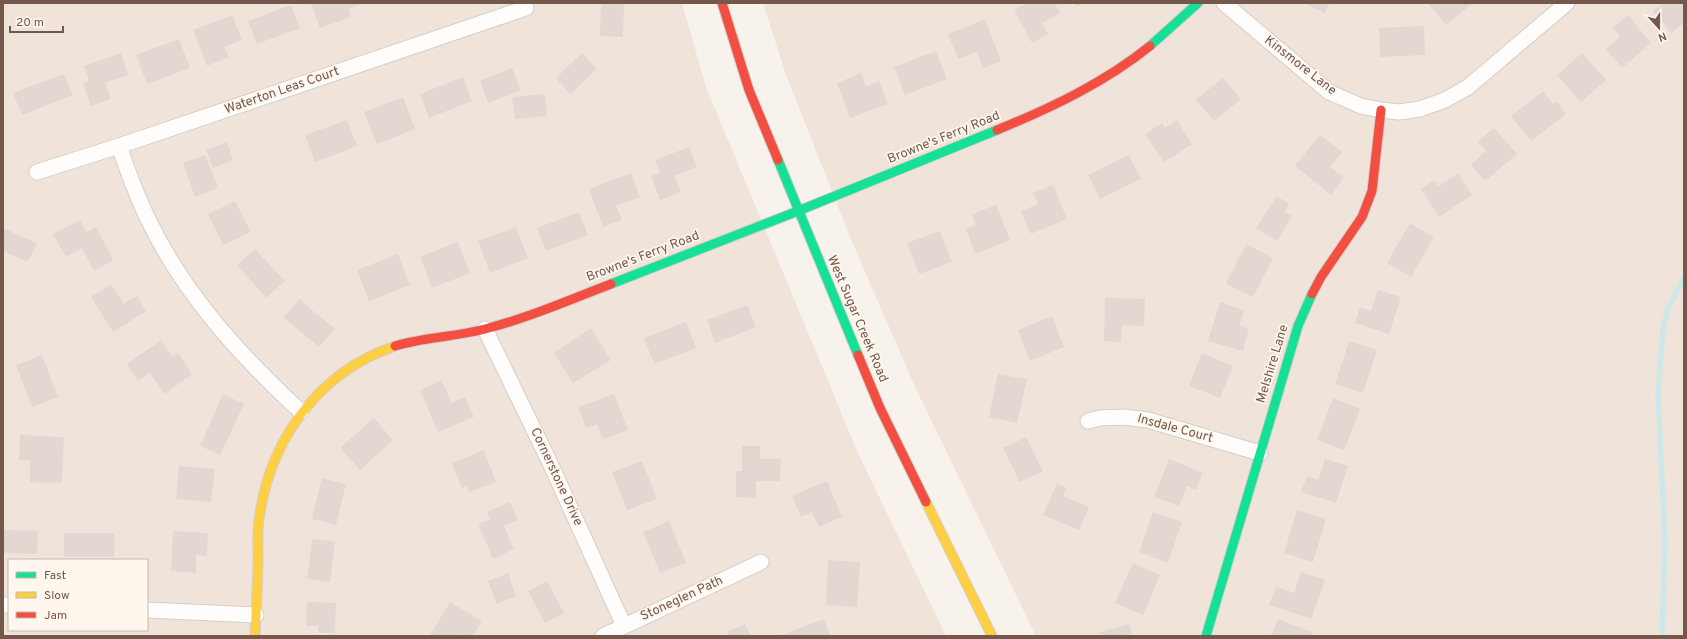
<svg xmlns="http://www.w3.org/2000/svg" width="1687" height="639" viewBox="0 0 1687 639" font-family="Overpass,sans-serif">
<rect width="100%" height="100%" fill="#f7f2ec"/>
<g fill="#f0e4da" fill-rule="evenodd">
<path d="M3 3H682L706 87 858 453 946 636H3ZM9 560H147V630H9Z"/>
<polygon points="763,3 1684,3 1684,636 1036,636 916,389 852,242 786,75"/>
</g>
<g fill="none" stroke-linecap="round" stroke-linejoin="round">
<polyline stroke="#cee7e7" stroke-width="5.5" points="1662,636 1665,541 1658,393 1663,329 1668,308 1684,277"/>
</g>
<g fill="#e2d8d1">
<polygon points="315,3 364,3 348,9 351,17 320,28 311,4"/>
<polygon points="601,3 624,3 623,37 600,36"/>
<polygon points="1027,3 1055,3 1060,13 1042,23 1048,34 1032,43 1014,10"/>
<polygon points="1074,3 1082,3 1077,7"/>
<polygon points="1304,3 1330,3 1325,13"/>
<polygon points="1428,3 1473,3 1446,25"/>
<polygon points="1663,3 1684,3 1684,23 1671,33 1653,11"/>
<polygon points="291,5 300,28 257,44 248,21"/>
<polygon points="232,15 242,40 224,47 229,57 207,66 193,30"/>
<polygon points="1628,15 1651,43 1622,68 1606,49 1620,37 1613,28"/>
<polygon points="985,19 1001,61 983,68 977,52 958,59 948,34"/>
<polygon points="1424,26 1425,55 1380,57 1379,28"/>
<polygon points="179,39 190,68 147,84 136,55"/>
<polygon points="936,51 947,79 905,95 894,67"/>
<polygon points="121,53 128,75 105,83 111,99 91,106 83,83 89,80 84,66"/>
<polygon points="582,53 597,69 570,94 556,78"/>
<polygon points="1582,53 1606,80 1581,102 1557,75"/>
<polygon points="512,68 521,90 488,103 480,81"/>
<polygon points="861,73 866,86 879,81 888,104 850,118 837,83"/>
<polygon points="64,74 73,95 22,115 13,93"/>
<polygon points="463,77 472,101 429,118 420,94"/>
<polygon points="1223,78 1241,99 1214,121 1196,100"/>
<polygon points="1543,91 1553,104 1557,102 1566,114 1531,141 1511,116"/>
<polygon points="545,94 547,116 515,119 512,97"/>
<polygon points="403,97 415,129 377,144 364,112"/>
<polygon points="347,120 357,146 315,162 305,135"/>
<polygon points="1177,120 1192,144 1164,162 1145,134 1162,123 1165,128"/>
<polygon points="1494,128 1517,154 1485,181 1471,165 1486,151 1478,142"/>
<polygon points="1320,135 1342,152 1330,167 1344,178 1331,195 1295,166"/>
<polygon points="227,142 233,160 213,168 206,150"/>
<polygon points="689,147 697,167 674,176 681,192 660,200 651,176 660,173 655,160"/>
<polygon points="205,155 218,188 195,197 183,163"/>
<polygon points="1129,155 1141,179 1100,199 1088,175"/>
<polygon points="631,173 640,197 616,206 622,220 603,227 589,189"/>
<polygon points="1458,173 1472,195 1439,217 1421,189 1434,180 1438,187"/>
<polygon points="1053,185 1067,219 1031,234 1021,211 1038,204 1033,193"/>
<polygon points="1277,196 1289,204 1285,212 1292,216 1277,241 1256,228"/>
<polygon points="235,201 251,232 223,245 208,214"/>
<polygon points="996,205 1010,240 975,254 966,228 976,225 972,214"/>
<polygon points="579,212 588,235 546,251 537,228"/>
<polygon points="80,220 86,232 96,227 113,260 94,271 82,248 66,257 53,234"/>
<polygon points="1410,223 1434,237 1411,277 1387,263"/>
<polygon points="516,227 528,258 490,273 478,241"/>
<polygon points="3,228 37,243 28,262 3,251"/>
<polygon points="940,231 952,262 919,274 907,243"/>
<polygon points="458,242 470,273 432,288 420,257"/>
<polygon points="1246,244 1273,258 1253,297 1226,284"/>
<polygon points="255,249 285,281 266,298 237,265"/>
<polygon points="398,254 410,285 369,301 357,270"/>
<polygon points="111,284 124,304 137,296 146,311 113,332 91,297"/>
<polygon points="1378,290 1401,297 1389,334 1355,323 1360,307 1371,311"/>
<polygon points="1105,298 1145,299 1144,326 1122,325 1121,342 1104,341"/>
<polygon points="299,299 335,329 319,347 284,318"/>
<polygon points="1220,302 1244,310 1239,326 1249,329 1243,351 1208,341"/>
<polygon points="747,305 756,327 715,343 707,320"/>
<polygon points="1052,316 1064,347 1030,361 1018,330"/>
<polygon points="686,322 696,348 654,364 644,338"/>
<polygon points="591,328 611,360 573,383 554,353"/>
<polygon points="161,340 173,357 178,353 192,374 165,394 150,373 138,381 127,364"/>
<polygon points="1349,341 1377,350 1363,393 1335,384"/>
<polygon points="1202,353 1233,366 1220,398 1189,386"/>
<polygon points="42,355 58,397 32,407 16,365"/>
<polygon points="998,374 1027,379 1017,423 989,417"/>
<polygon points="442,380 451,403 465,397 474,417 438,432 420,390"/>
<polygon points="223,394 244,404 220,455 200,446"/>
<polygon points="614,394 628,430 603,439 597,424 586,428 578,407"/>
<polygon points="1333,398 1360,409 1344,450 1317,440"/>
<polygon points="374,418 393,440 360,470 340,448"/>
<polygon points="20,435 64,437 62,483 30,482 30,460 19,460"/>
<polygon points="1026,437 1043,471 1020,482 1003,448"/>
<polygon points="742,446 760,446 760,459 781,459 780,481 756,481 756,498 736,497 736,471 742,471"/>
<polygon points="484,450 496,482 469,492 467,486 462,488 452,463"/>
<polygon points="1169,459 1203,473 1196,490 1187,486 1179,506 1154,497"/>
<polygon points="1325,459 1348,466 1336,503 1301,492 1307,476 1318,480"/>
<polygon points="642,461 657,499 627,510 612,472"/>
<polygon points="179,466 215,469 211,502 176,499"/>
<polygon points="322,478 346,484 336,525 312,519"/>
<polygon points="827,481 842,517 819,527 812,512 801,517 792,496"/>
<polygon points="1057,483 1067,488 1063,496 1089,507 1079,530 1043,515"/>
<polygon points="510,502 518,520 504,526 514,549 493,559 478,524 490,519 487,512"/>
<polygon points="1297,510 1326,519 1313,562 1284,553"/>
<polygon points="1153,512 1182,522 1168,563 1139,552"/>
<polygon points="669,521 686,563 660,573 643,532"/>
<polygon points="3,530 38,531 37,554 3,553"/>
<polygon points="173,531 208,533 207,556 196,555 196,573 171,571"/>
<polygon points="64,533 115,533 114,557 64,557"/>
<polygon points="312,539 335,542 330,582 307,579"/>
<polygon points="828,560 860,562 857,607 826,605"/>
<polygon points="1133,563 1160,575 1143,615 1115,603"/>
<polygon points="1301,572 1325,580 1311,619 1269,605 1276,587 1294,593"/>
<polygon points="508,573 516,596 497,604 488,581"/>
<polygon points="547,581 564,613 545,623 528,591"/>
<polygon points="307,602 336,603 335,633 318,633 318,626 306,626"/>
<polygon points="450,602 482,621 473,636 465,636 461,633 460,636 432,636 430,635"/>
<polygon points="824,619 830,636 779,636"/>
<polygon points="1278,619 1312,632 1310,636 1271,636"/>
<polygon points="745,624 751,636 728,636 727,632"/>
<polygon points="1129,624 1132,636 1101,636 1100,632"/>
</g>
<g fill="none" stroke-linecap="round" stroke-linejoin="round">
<g stroke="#d6cec8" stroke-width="17">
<g id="street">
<polyline points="1224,3 1329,92 1361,106 1381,110 1399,112 1420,109 1445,100 1468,87 1567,3"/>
<path d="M119 146C128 172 138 200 151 225 187 298 242 357 301 412"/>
<polyline points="37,172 119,146 526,8"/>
<polyline points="485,329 550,463 624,626"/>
<polyline points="1088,421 1100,418 1124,417 1148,420 1260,453"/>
<polyline points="3,605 9,605"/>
<polyline points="147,610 256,615"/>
<polyline points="603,636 761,562"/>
</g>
</g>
<g stroke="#d7cec8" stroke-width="11">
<g id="fast">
<polyline points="1150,46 1198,3"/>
<polyline points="778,160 858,355"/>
<polyline points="611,284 798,211 997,130"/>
<polyline points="1206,636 1298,326 1312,294"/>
</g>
</g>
<g stroke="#d7cec8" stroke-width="11">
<g id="slow">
<polyline points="926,502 992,636"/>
<path d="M255 636C256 610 258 583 258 557 258 545 257 533 259 520 269 441 318 372 395 346"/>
</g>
</g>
<g stroke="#d7cec8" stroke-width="11">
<g id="jam">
<polyline points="722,3 749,90 778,160"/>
<path d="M997 130C1051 108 1104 83 1150 46"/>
<polyline points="1312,294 1321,277 1362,217 1372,191 1381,110"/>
<path d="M395 346C424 337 455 337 485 329 528 318 569 300 611 284"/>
<polyline points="858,355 880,408 926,502"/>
</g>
</g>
<use href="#street" stroke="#fefdfc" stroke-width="15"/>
<use href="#fast" stroke="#16e098" stroke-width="9"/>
<use href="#slow" stroke="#ffcf43" stroke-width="9"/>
<use href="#jam" stroke="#f24e42" stroke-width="9"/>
</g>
<g text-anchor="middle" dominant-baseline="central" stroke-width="3.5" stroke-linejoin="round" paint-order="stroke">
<g font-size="13" fill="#75584c" stroke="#fff7ee">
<text transform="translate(1300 66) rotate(38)">Kinsmore Lane</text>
<text transform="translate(282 91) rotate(-19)">Waterton Leas Court</text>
<text transform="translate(944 138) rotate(-22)">Browne's Ferry Road</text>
<text transform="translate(643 257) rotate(-21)">Browne's Ferry Road</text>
<text transform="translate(857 319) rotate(67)">West Sugar Creek Road</text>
<text transform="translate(1273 364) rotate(-73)">Melshire Lane</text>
<text transform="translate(1175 429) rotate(15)">Insdale Court</text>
<text transform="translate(556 477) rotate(65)">Cornerstone Drive</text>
<text transform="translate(682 599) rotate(-25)">Stoneglen Path</text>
</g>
</g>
<rect width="1687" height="639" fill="none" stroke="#75584c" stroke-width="8"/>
<rect x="8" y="559" width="140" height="72" fill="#fff7ee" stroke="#c8b7ad"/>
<rect x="16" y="572" width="20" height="6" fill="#16e098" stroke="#c8b7ad"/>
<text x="44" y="579" font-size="12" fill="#75584c">Fast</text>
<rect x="16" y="592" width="20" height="6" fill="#ffcf43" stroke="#c8b7ad"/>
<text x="44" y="599" font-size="12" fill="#75584c">Slow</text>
<rect x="16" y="612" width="20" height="6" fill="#f24e42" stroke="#c8b7ad"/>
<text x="44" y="619" font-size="12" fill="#75584c">Jam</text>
<g transform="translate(1659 28) rotate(159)" stroke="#fff7ee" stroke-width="3" paint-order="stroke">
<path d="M0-3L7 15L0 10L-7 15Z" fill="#75584c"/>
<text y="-6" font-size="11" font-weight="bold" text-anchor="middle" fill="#75584c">N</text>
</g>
<path d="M10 26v6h53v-6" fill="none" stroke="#75584c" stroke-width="2"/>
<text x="16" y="26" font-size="12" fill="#75584c" stroke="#fff7ee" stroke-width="3" paint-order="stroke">20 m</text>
</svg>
